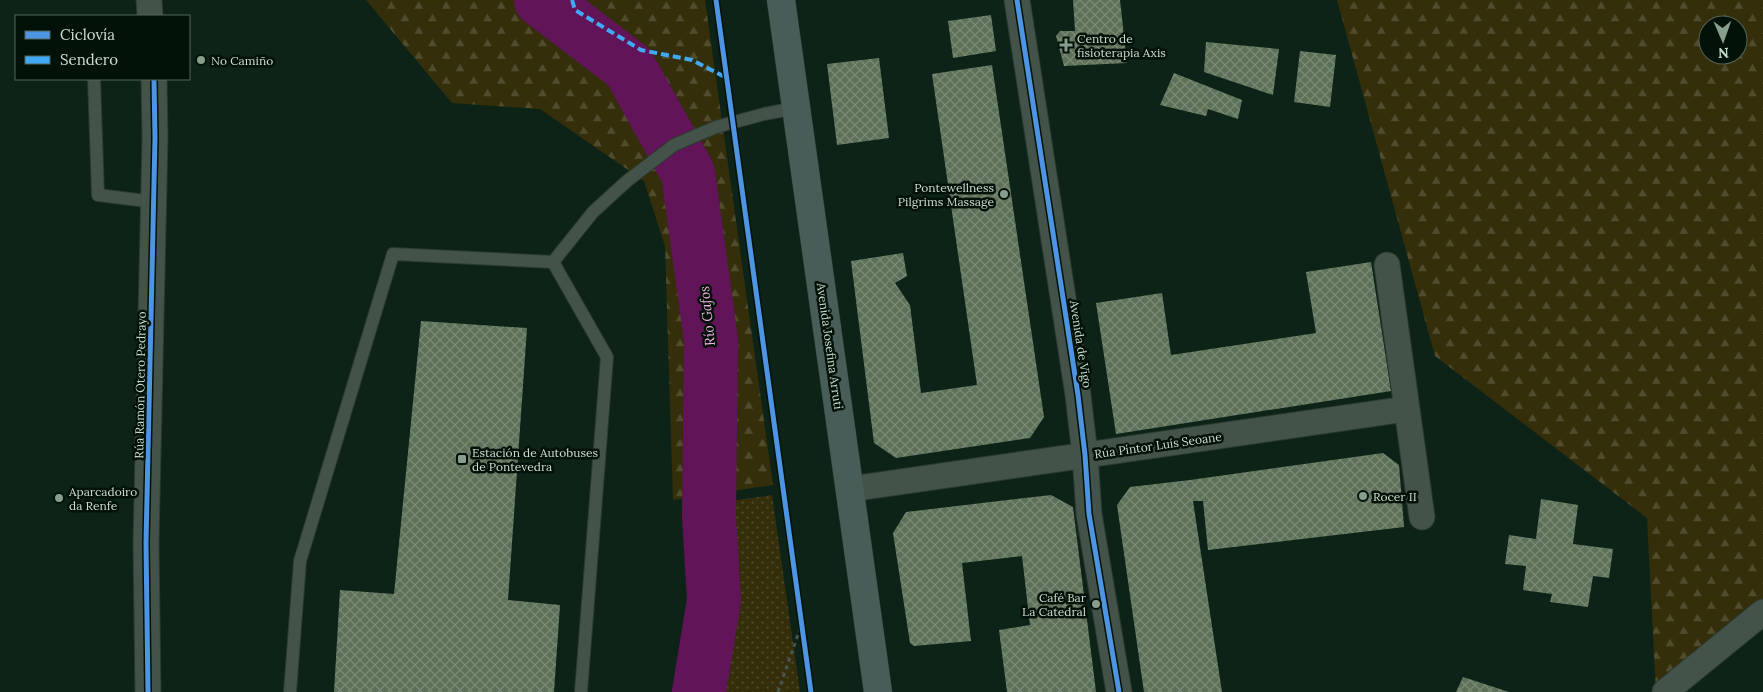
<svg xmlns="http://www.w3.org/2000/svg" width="1763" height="692" viewBox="0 0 1763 692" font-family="Lora,serif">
<defs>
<pattern id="green-dots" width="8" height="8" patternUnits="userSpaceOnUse" patternTransform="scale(1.25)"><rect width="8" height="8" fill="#342e0b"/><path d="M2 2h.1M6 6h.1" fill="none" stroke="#504c2d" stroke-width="1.8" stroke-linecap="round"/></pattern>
<pattern id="forest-firs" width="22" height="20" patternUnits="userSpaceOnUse" patternTransform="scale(1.25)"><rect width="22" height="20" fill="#342e0b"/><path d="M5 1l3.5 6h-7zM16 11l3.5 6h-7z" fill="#504c2d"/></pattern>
<pattern id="building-cross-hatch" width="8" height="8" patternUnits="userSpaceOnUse" patternTransform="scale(1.25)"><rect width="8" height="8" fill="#5c7158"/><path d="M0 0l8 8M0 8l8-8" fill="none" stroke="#798b76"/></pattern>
</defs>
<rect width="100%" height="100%" fill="#0d2317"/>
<polygon fill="url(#green-dots)" points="772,495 800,692 711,692 722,619 716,503"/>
<g fill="url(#forest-firs)" fill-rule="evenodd">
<polygon points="366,0 705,0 773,485 673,500 665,246 644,181 540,109 452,103"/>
<path d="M1337 0H1763V606L1656 692 1647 518 1435 356ZM1708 25H1738V55H1708Z"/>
</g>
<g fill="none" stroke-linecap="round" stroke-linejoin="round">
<polyline stroke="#611458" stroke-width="54" points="541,0 629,67 688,173 711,340 709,517 714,600 699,692"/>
</g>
<g fill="url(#building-cross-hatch)">
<polygon points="1073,0 1120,0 1127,63 1064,66 1056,36 1060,31 1075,31"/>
<polygon points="991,15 996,51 953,58 948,21"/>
<polygon points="1206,42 1279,49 1273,95 1204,72"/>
<polygon points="1300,51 1336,55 1330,107 1294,102"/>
<polygon points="879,58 889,138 837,145 827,64"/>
<polygon points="992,65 1044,417 1030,438 896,458 874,443 851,261 903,253 907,276 895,283 910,305 921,393 977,385 932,74"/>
<polygon points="1174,73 1242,100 1238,119 1208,109 1206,116 1160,105"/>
<polygon points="1371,262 1391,391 1116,434 1096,303 1162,293 1171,355 1316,333 1306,272"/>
<polygon points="421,321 527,328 508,600 560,605 554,692 334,692 340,590 394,594"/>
<polygon points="1383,453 1399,465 1404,527 1208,550 1203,501 1193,501 1222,692 1144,692 1117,505 1130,487 1190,480"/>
<polygon points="1051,495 1073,507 1096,692 1007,692 999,630 1030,625 1022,556 962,563 971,641 914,646 910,643 893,533 906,512"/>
<polygon points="1541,499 1578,505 1573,544 1613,549 1609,578 1593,576 1588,607 1550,602 1552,594 1523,590 1526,566 1505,564 1509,535 1536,539"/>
<polygon points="1463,677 1509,692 1456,692"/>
</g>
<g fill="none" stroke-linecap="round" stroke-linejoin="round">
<g stroke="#2b3b31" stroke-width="14">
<g id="service">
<polyline points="94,79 98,195 154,202"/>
<polyline points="553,262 607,357 581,692"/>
<polyline points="553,262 593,212 627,181 674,145 716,127 764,114 796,108"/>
<polyline points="290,692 300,561 393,254 553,262"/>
</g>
</g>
<g stroke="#2b3b31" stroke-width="27">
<g id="minor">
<polyline points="149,0 150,16"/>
<polyline points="1017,0 1078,395 1085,455 1089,514 1119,692"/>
<polyline points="1387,265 1422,517"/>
<polyline points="851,489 1406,409"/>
<polyline points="148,692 146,543 155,138 154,79"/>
<polyline points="1665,692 1763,612"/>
</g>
</g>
<g stroke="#2b3b31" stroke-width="29">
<polyline id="trunk" points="781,0 878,692"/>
</g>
<polyline stroke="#48574d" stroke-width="3" stroke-dasharray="4 4" stroke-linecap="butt" points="778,692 802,623"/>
<use href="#service" stroke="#435349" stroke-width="12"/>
<use href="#minor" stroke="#435349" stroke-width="25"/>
<use href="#trunk" stroke="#485c58" stroke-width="28"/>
<polyline stroke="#3fa9f5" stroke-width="4" stroke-dasharray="8 4" stroke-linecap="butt" points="572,0 575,10 641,50 692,60 727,78"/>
<g stroke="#031208" stroke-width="8">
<g id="cycleway">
<polyline points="716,0 811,692"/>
<polyline points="1017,0 1078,395 1085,455 1089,514 1119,692"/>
<polyline points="148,692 146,543 155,138 154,79"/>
</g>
</g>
<use href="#cycleway" stroke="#4d94e3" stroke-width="5"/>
</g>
<g fill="#879d8e" stroke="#031208" stroke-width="2">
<path d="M1063.5 37.5h5v5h5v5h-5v5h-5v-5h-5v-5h5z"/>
<circle cx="201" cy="60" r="5"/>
<circle cx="1004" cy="194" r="5"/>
<rect x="457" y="454" width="10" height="10" rx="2.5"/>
<circle cx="1363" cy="496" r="5"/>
<circle cx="59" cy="498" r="5"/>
<circle cx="1096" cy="604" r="5"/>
</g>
<g text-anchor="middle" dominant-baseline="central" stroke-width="5" stroke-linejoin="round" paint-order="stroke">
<g font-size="12" fill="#c8dece" stroke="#031208" text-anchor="start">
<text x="1077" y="38">Centro de<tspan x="1077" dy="14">fisioterapia Axis</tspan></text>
<text x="211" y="60">No Camiño</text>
<text x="994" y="187" text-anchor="end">Pontewellness<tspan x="994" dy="14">Pilgrims Massage</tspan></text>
<text x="472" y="452">Estación de Autobuses<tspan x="472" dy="14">de Pontevedra</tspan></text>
<text x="69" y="491">Aparcadoiro<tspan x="69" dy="14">da Renfe</tspan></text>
<text x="1373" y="496">Rocer II</text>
<text x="1086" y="597" text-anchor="end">Café Bar<tspan x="1086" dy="14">La Catedral</tspan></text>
</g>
<g font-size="12" fill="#c8dece" stroke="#031208">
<text transform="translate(1081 344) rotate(81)">Avenida de Vigo</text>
<text transform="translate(830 346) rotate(82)">Avenida Josefina Arruti</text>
<text transform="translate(140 385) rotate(-89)">Rúa Ramón Otero Pedrayo</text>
<text transform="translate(1158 445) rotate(-8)">Rúa Pintor Luís Seoane</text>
</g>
<g font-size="14" font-style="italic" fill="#f5b0e7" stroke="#031208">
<text transform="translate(707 316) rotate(-96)">Río Gafos</text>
</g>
</g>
<rect x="15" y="15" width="175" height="65" fill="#031208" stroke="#526457"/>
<rect x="25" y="31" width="25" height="8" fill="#4d94e3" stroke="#526457"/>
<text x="60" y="40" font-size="15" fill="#c8dece">Ciclovía</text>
<rect x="25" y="56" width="25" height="8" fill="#3fa9f5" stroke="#526457"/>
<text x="60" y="65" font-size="15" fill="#c8dece">Sendero</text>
<g transform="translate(1723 40) rotate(178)"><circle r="24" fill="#031208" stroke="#526457"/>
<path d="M0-4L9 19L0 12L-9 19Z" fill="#879d8e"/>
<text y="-8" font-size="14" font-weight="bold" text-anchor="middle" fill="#c8dece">N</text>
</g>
</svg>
